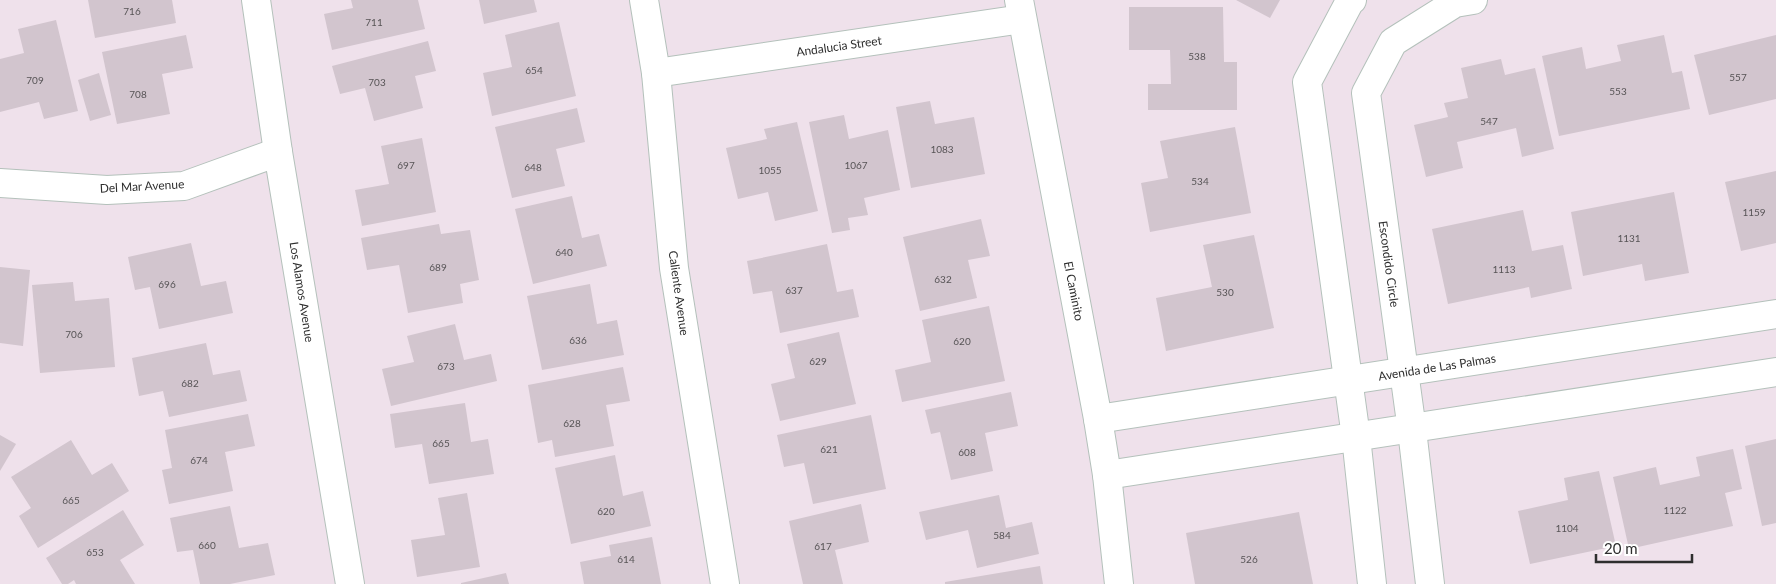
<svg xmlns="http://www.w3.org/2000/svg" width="1776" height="584" viewBox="0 0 1776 584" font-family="Lato,sans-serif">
<rect width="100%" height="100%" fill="#efe1eb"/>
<g fill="#d2c5ce">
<polygon points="88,0 172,0 176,23 95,38"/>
<polygon points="351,0 418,0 425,29 332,50 324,14 353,8"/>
<polygon points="479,0 534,0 537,12 484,24"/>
<polygon points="1236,0 1280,0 1270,18"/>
<polygon points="1129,7 1223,7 1224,62 1237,62 1237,110 1148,110 1148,84 1171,84 1170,50 1129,50"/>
<polygon points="56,20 78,111 44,119 39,102 0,112 0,59 24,53 18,29"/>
<polygon points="559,22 576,96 492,116 483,73 512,67 505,35"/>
<polygon points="186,35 193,68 162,74 170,114 117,124 102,52"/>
<polygon points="1664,35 1672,73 1682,71 1690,109 1559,136 1542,56 1582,47 1586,69 1621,61 1617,45"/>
<polygon points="1776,35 1776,99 1709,115 1694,55"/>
<polygon points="428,41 436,71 415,76 423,108 374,121 365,88 340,94 332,66"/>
<polygon points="1501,59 1505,75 1535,68 1554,149 1522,157 1516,128 1457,142 1463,168 1426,177 1414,125 1448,117 1444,103 1468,98 1461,68"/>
<polygon points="99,73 111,115 90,121 78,80"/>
<polygon points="930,101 935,124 974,117 985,174 911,188 896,107"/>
<polygon points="577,108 585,142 556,149 565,186 512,198 495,127"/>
<polygon points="844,115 849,139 888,130 900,190 864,198 868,215 848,218 850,230 832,233 809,122"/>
<polygon points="797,122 818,211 775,221 768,192 738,199 726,148 767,139 764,129"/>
<polygon points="1235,127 1251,213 1150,232 1141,183 1168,178 1160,141"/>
<polygon points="422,138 436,212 362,226 355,190 389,184 381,146"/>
<polygon points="1776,171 1776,243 1741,251 1725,182"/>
<polygon points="1674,192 1689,273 1645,281 1642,264 1583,276 1571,212"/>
<polygon points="572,196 582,238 599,234 607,266 533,284 515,209"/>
<polygon points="1523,210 1532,251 1563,245 1572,289 1531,298 1529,287 1448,304 1432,229"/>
<polygon points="981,219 990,256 968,260 977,298 920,311 903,237"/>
<polygon points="439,224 441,234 470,230 479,280 460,284 463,303 408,313 399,265 367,270 361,238"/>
<polygon points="1254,235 1274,328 1166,351 1156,298 1212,287 1203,245"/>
<polygon points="191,243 201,286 226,281 233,313 159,329 150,287 135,290 128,257"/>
<polygon points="827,244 837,292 853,289 859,317 780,333 772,291 753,294 747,261"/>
<polygon points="0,267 30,270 23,346 0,343"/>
<polygon points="73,282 75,301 109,298 115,367 40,373 32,285"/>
<polygon points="590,284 597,324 617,320 624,355 542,370 527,296"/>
<polygon points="989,306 1005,381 902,402 895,370 931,362 922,320"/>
<polygon points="455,324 464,360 491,354 497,381 391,406 382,369 414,362 407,336"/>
<polygon points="839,332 856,404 780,421 771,384 795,378 787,344"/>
<polygon points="206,343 213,375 240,370 247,401 169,417 163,391 139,396 132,358"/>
<polygon points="623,367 630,401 606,405 614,446 555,457 552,440 538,443 528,385"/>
<polygon points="1011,392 1018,426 985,433 993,471 951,480 940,432 931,434 925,410"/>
<polygon points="465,403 471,442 488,439 494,474 429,484 422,444 395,448 390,414"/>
<polygon points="248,414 255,446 225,452 233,491 169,504 162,470 172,468 165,430"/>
<polygon points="871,415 886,489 813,504 804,463 784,467 777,435"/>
<polygon points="0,435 16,444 0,471"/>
<polygon points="1776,439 1776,523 1762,526 1745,446"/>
<polygon points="71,440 92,475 112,463 129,491 38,548 19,516 31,508 11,477"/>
<polygon points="1733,449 1742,489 1725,493 1733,526 1629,549 1613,477 1656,467 1660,485 1700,476 1696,457"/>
<polygon points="615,455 623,496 643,491 651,526 571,544 555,468"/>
<polygon points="1599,471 1616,546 1530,564 1518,511 1568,500 1564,478"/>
<polygon points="467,493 480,567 417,577 411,540 445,535 438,498"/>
<polygon points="999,495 1006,528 1032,522 1039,554 977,568 968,530 926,540 919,512"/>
<polygon points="861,504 869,542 835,550 843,584 803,584 789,521"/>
<polygon points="230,506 239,548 268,543 275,575 230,584 200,584 193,550 177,552 170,518"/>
<polygon points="123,510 144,545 120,560 135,584 76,584 74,580 68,584 62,584 46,558"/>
<polygon points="1299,512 1313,584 1195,584 1186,533"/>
<polygon points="652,537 661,584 584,584 580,562 611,556 609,545"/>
<polygon points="1040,566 1043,584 945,584 945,582"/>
<polygon points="506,573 509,584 461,584 461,583"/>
</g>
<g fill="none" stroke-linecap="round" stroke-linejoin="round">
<g stroke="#b4c1bb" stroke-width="30">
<g id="minor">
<polyline points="256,0 278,152 350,584"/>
<polyline points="644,0 656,73 674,268 725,584"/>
<polyline points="1019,0 1098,419 1107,475 1119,584"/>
<polyline points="1352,0 1350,1 1307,82 1356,437 1372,584"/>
<polyline points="656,73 1022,19"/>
<polyline points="0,183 107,190 184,186 278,152"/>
<polyline points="1098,419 1776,314"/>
<polyline points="1107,475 1776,372"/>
<polyline points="1430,584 1412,430 1366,93 1393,42 1455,3 1473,0"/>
</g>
</g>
<use href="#minor" stroke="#fff" stroke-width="28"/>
</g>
<g text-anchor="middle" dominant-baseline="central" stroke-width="4.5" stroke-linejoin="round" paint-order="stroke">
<g font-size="10" fill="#575456">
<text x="132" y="11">716</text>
<text x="374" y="22">711</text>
<text x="1197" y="56">538</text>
<text x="534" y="70">654</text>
<text x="1738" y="77">557</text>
<text x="35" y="80">709</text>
<text x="377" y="82">703</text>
<text x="1618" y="91">553</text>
<text x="138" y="94">708</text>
<text x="1489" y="121">547</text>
<text x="942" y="149">1083</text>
<text x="406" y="165">697</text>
<text x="856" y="165">1067</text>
<text x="533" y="167">648</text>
<text x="770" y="170">1055</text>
<text x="1200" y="181">534</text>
<text x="1754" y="212">1159</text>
<text x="1629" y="238">1131</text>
<text x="564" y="252">640</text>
<text x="438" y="267">689</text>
<text x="1504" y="269">1113</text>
<text x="943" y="279">632</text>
<text x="167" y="284">696</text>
<text x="794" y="290">637</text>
<text x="1225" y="292">530</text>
<text x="74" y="334">706</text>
<text x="578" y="340">636</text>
<text x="962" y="341">620</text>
<text x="818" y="361">629</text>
<text x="446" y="366">673</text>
<text x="190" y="383">682</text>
<text x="572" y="423">628</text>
<text x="441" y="443">665</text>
<text x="829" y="449">621</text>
<text x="967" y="452">608</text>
<text x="199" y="460">674</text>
<text x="71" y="500">665</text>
<text x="1675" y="510">1122</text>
<text x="606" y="511">620</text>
<text x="1567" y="528">1104</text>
<text x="1002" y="535">584</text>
<text x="207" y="545">660</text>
<text x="823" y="546">617</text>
<text x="95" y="552">653</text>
<text x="626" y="559">614</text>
<text x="1249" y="559">526</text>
</g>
<g font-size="12" fill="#2e2e2e" stroke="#fff">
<text transform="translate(839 46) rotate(-8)">Andalucia Street</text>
<text transform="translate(142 186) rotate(-3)">Del Mar Avenue</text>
<text transform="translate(1389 264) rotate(82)">Escondido Circle</text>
<text transform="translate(1074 291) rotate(79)">El Caminito</text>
<text transform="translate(302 292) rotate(81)">Los Alamos Avenue</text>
<text transform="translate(679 293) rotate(82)">Caliente Avenue</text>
<text transform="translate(1437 367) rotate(-9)">Avenida de Las Palmas</text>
</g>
</g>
<path d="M1596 554v8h96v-8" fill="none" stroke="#2e2e2e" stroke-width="2.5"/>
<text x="1604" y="554" font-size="15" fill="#2e2e2e" stroke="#ffffff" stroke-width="4" paint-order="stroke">20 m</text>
</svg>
